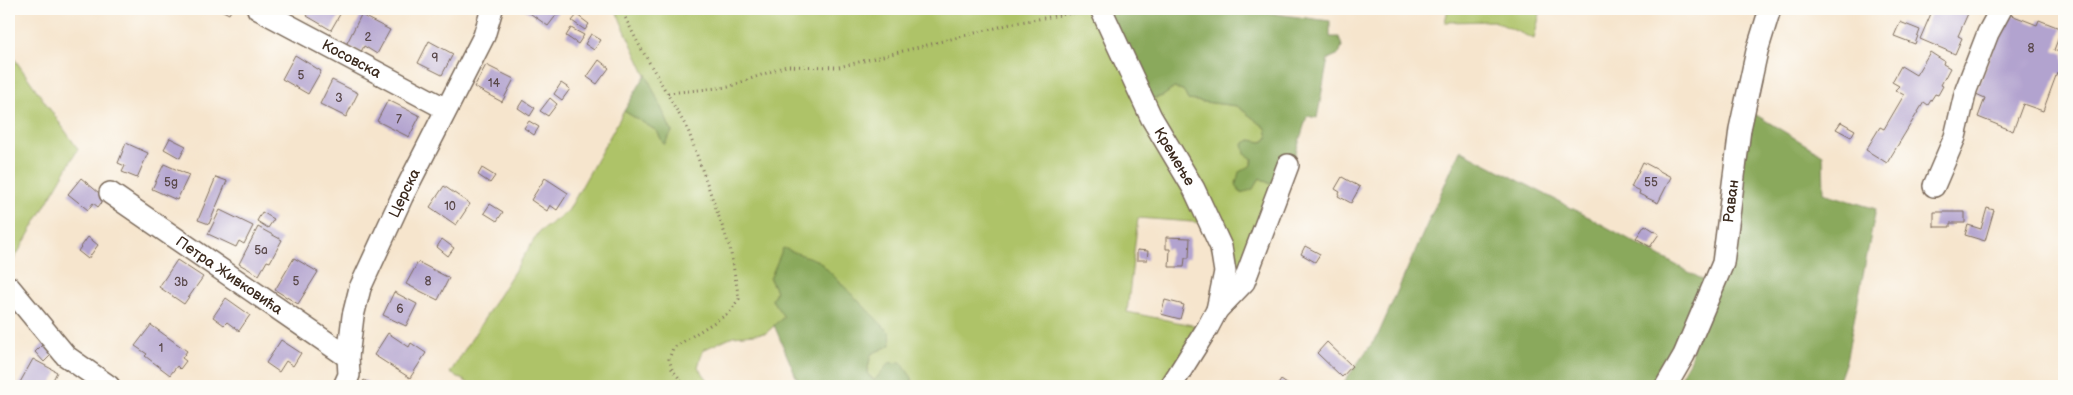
<svg xmlns="http://www.w3.org/2000/svg" width="2073" height="395" viewBox="0 0 2073 395" font-family="'Balsamiq Sans',sans-serif">
<rect width="100%" height="100%" fill="#fdfcf7"/>
<filter id="ink" filterUnits="userSpaceOnUse"><feTurbulence type="fractalNoise" baseFrequency=".02" numOctaves="2"/><feDisplacementMap in="SourceGraphic" scale="10" xChannelSelector="R" yChannelSelector="G"/><feConvolveMatrix kernelMatrix="1 2 1 2 8 2 1 2 1" color-interpolation-filters="sRGB"/></filter>
<filter id="wash" filterUnits="userSpaceOnUse"><feTurbulence type="fractalNoise" baseFrequency=".0096" numOctaves="4" result="noise"/><feDisplacementMap in="SourceGraphic" scale="20" xChannelSelector="R" yChannelSelector="G"/><feGaussianBlur stdDeviation="1.12" result="paint"/><feColorMatrix in="noise" values="0 0 0 0 0 0 0 0 0 0 0 0 0 0 0 0 0 1.4 0 .05"/><feComposite in="paint" operator="in"/></filter>
<g filter="url(#wash)">
<rect width="100%" height="100%" fill="#f6e5cd"/>
<g fill="#aec367" stroke="#747642">
<polygon points="615,9 1098,9 1206,223 1138,218 1127,312 1202,327 1164,386 912,386 912,378 889,363 875,381 867,373 871,354 891,345 784,248 770,279 776,291 772,300 784,317 766,333 733,336 703,350 698,367 711,384 707,386 474,386 450,373 539,232 568,211 624,111 657,131 664,144 672,132"/>
<polygon points="1448,9 1541,9 1534,39 1494,21 1445,22"/>
<polygon points="9,51 78,149 12,263 9,259"/>
<path d="M1174 88 1183 90 1188 100 1237 106 1266 128 1268 138 1262 142 1250 140C1253 157 1252 173 1252 190L1260 178 1275 187 1240 282 1226 279 1147 100 1163 96Z"/>
</g>
<g fill="#8aa95c" stroke="#626a3d">
<polygon points="1105,9 1237,9 1330,21 1330,37 1339,37 1342,46 1339,54 1328,59 1317,118 1307,116 1293,162 1275,187 1260,178 1252,190 1240,193 1236,184 1239,172 1252,165 1253,159 1245,154 1243,144 1250,140 1263,142 1268,138 1266,128 1237,106 1188,100 1183,90 1174,88 1163,96 1147,100"/>
<polygon points="646,74 672,132 664,145 657,131 624,111"/>
<polygon points="1753,113 1823,155 1824,193 1876,209 1846,361 1837,386 1675,386 1690,360"/>
<polygon points="1460,150 1583,214 1707,282 1677,351 1655,386 1341,386 1378,335"/>
<polygon points="783,248 819,261 890,333 891,345 871,354 867,373 874,381 889,363 901,362 912,378 912,386 889,386 888,384 884,386 800,386 774,325 784,317 772,300 776,291 770,279"/>
</g>
<g id="blocks">
<g fill="#b2a3cf">
<polygon points="219,9 232,9 229,14"/>
<polygon points="311,9 343,9 331,30 307,16"/>
<polygon points="524,9 561,9 548,26"/>
<polygon points="1933,9 1970,9 1958,36 1962,38 1955,54 1920,39"/>
<polygon points="2006,13 2037,25 2039,20 2062,29 2054,50 2064,54 2064,76 2057,73 2043,111 2023,104 2013,131 1978,117 1985,98 1976,94"/>
<polygon points="361,15 390,30 377,54 364,46 361,52 346,45"/>
<polygon points="577,15 589,24 585,30 572,21"/>
<polygon points="1900,22 1920,30 1915,44 1894,36"/>
<polygon points="571,28 584,35 578,44 566,36"/>
<polygon points="591,34 601,40 594,50 585,44"/>
<polygon points="429,41 453,54 442,75 418,63"/>
<polygon points="1930,52 1944,61 1943,64 1950,68 1941,85 1943,86 1938,95 1935,94 1928,105 1924,102 1887,163 1866,150 1880,127 1884,129 1904,95 1895,90 1899,86 1892,82 1901,66 1916,75"/>
<polygon points="295,55 321,71 308,94 282,79"/>
<polygon points="599,60 609,68 597,84 587,77"/>
<polygon points="486,65 514,79 502,102 474,87"/>
<polygon points="332,80 358,93 346,117 320,104"/>
<polygon points="561,83 570,89 562,100 554,94"/>
<polygon points="550,98 557,104 548,116 540,111"/>
<polygon points="388,100 420,116 409,137 377,121"/>
<polygon points="523,100 535,108 530,116 518,108"/>
<polygon points="529,121 539,127 534,135 524,128"/>
<polygon points="1841,122 1855,130 1851,137 1836,129"/>
<polygon points="170,138 186,146 180,158 164,149"/>
<polygon points="126,143 148,153 137,178 122,172 125,166 118,163"/>
<polygon points="1643,162 1671,177 1658,203 1639,194 1640,191 1631,187"/>
<polygon points="164,164 189,175 177,200 152,189"/>
<polygon points="482,168 495,176 490,183 478,175"/>
<polygon points="216,177 227,181 209,224 198,220"/>
<polygon points="1342,177 1360,187 1351,203 1338,196 1340,192 1335,189"/>
<polygon points="81,178 105,198 98,207 93,203 88,210 68,194"/>
<polygon points="545,178 568,193 557,210 550,205 547,211 531,200"/>
<polygon points="444,186 470,204 456,225 430,207"/>
<polygon points="490,204 503,212 497,221 484,213"/>
<polygon points="1987,208 1994,210 1985,241 1965,235 1968,225 1981,229"/>
<polygon points="220,210 253,226 244,244 239,241 236,247 208,234"/>
<polygon points="262,212 274,219 268,228 257,221"/>
<polygon points="1934,212 1965,212 1965,223 1950,223 1950,227 1934,227"/>
<polygon points="1645,225 1659,234 1650,247 1636,238"/>
<polygon points="258,227 282,240 270,262 267,261 259,275 239,264"/>
<polygon points="88,237 98,245 88,259 78,251"/>
<polygon points="1166,237 1190,238 1189,258 1185,258 1184,267 1169,267 1170,249 1166,249"/>
<polygon points="442,239 454,248 448,256 437,247"/>
<polygon points="1305,246 1320,254 1315,262 1301,254"/>
<polygon points="1137,250 1148,251 1147,260 1137,260"/>
<polygon points="294,258 318,272 298,304 275,290"/>
<polygon points="177,260 203,277 184,304 159,287"/>
<polygon points="418,262 449,278 438,300 406,284"/>
<polygon points="394,292 417,304 406,326 383,315"/>
<polygon points="226,298 250,315 239,331 227,322 224,325 213,317"/>
<polygon points="1165,300 1184,305 1180,319 1161,314"/>
<polygon points="151,325 187,351 182,358 186,361 180,369 177,366 170,375 145,356 147,354 135,346"/>
<polygon points="388,333 409,347 411,343 426,353 410,378 374,355"/>
<polygon points="281,340 301,353 293,366 286,361 279,372 266,363"/>
<polygon points="1327,342 1352,366 1342,377 1317,353"/>
<polygon points="44,343 53,353 44,362 35,352"/>
<polygon points="33,359 57,372 50,386 18,386"/>
<polygon points="364,380 374,386 360,386"/>
<polygon points="1281,380 1290,386 1277,386"/>
</g>
</g>
</g>
<g filter="url(#ink)">
<use href="#blocks" fill-opacity="0" stroke="#7c6b5b" stroke-width="1"/>
<g fill="none" stroke-linecap="round" stroke-linejoin="round">
<g stroke="#7c6b5b" stroke-width="24">
<g id="minor">
<path id="s1" d="M258 9 446 109"/>
<path id="s2" d="M1101 9 1151 117 1194 189 1221 247 1225 272 1217 310 1208 327 1171 386"/>
<polyline points="1934,186 1955,137 1966,90 1988,33 2001,9"/>
<path id="s3" d="M110 193 348 357"/>
<polyline points="9,287 66,356 109,386"/>
<polyline points="1217,310 1244,282 1288,165"/>
<path id="s4" d="M344 386 349 375 348 357 353 316 360 288 402 197 484 36 492 9"/>
<path id="s5" d="M1666 386 1684 355 1723 263 1740 129 1757 51 1770 9"/>
</g>
</g>
<g stroke="#7c6b5b" stroke-width="3" stroke-dasharray="1 4" stroke-linecap="butt">
<polyline points="621,9 638,43 688,130 730,248 739,299 729,313 673,348 669,359 672,369 685,386"/>
<polyline points="668,93 728,87 786,66 839,67 1015,23 1083,11"/>
</g>
<use href="#minor" stroke="#fff" stroke-width="21"/>
</g>
</g>
<g text-anchor="middle" dominant-baseline="central" stroke-width="4.5" stroke-linejoin="round" paint-order="stroke">
<g font-size="12" fill="#59484a">
<text x="368" y="37">2</text>
<text x="2031" y="48">8</text>
<text x="435" y="58">9</text>
<text x="301" y="75">5</text>
<text x="494" y="83">14</text>
<text x="339" y="98">3</text>
<text x="399" y="119">7</text>
<text x="171" y="182">5g</text>
<text x="1651" y="182">55</text>
<text x="450" y="206">10</text>
<text x="261" y="250">5a</text>
<text x="296" y="281">5</text>
<text x="428" y="281">8</text>
<text x="181" y="282">3b</text>
<text x="400" y="309">6</text>
<text x="161" y="348">1</text>
</g>
<g font-size="15" fill="#3b2a1e" stroke="#fdfcf7">
<text stroke="none"><textPath href="#s1" startOffset="106">Косовска</textPath></text>
<text stroke="none"><textPath href="#s2" startOffset="165">Кремење</textPath></text>
<text stroke="none"><textPath href="#s4" startOffset="205">Церска</textPath></text>
<text stroke="none"><textPath href="#s5" startOffset="198">Раван</textPath></text>
<text stroke="none"><textPath href="#s3" startOffset="145">Петра Живковића</textPath></text>
</g>
</g>
<rect width="2073" height="395" fill="none" stroke="#fdfcf7" stroke-width="30"/>
</svg>
